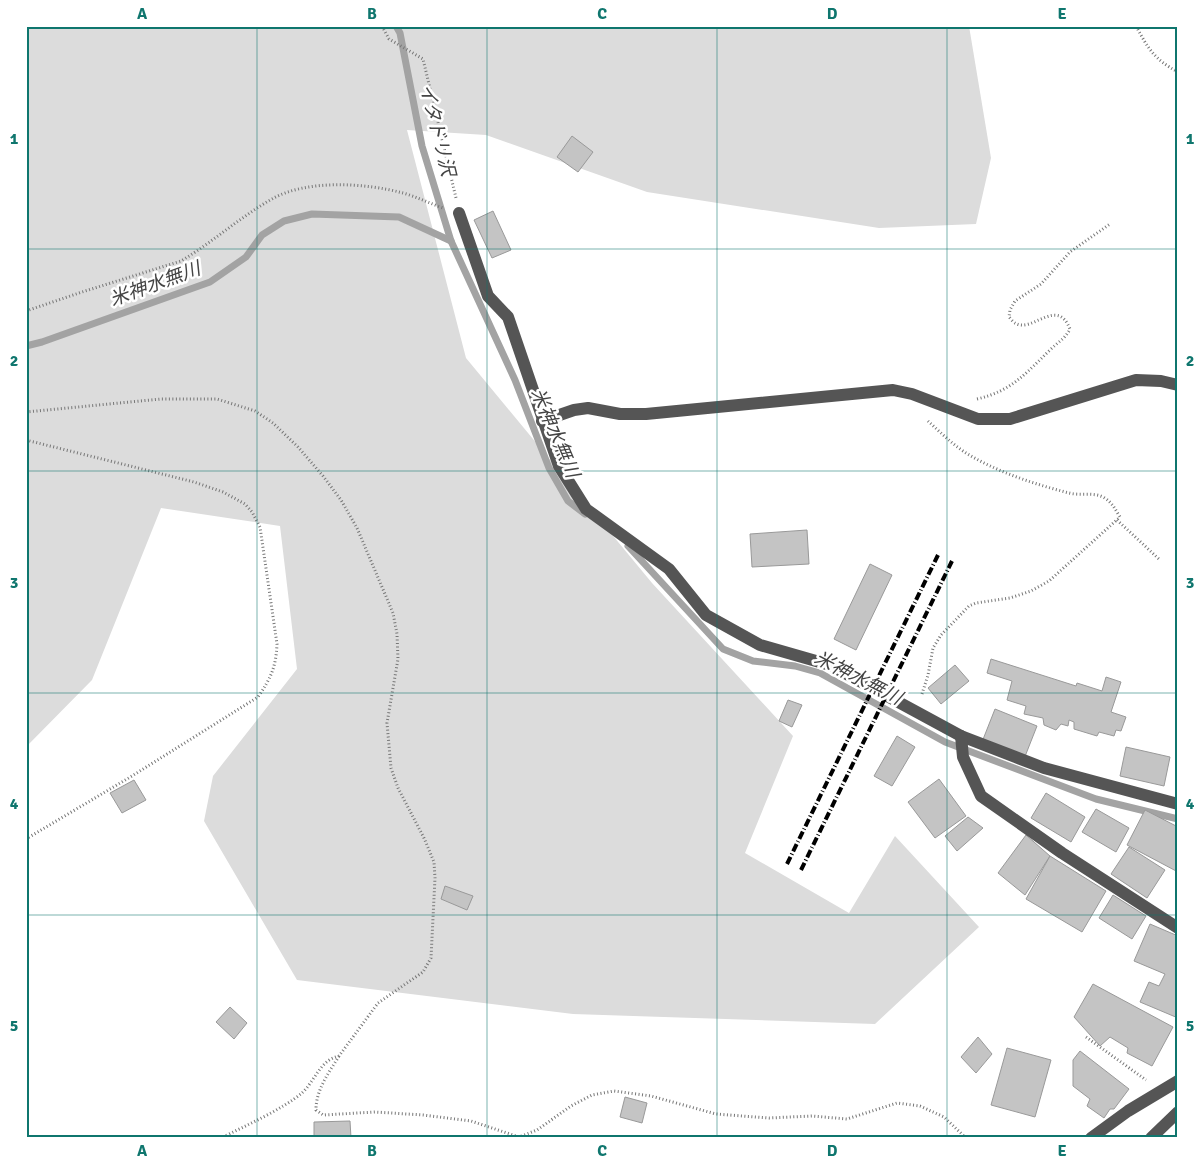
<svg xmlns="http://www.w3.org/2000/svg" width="1204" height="1164" viewBox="0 0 1204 1164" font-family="Signika,'Noto Sans JP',sans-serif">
<rect width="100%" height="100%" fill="#fff"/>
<polygon fill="#dcdcdc" points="26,26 969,26 991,158 976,224 879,228 647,192 486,135 407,130 466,358 652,583 793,736 745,853 849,913 895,836 979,927 875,1024 573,1014 297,980 204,821 213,776 297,669 280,526 161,508 92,680 26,747"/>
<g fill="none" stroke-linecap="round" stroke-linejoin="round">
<g stroke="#a3a3a3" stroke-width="7">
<polyline points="396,26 400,33 422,146 451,241 515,380 549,468 568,501 585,514"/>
<polyline points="26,346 42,342 210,282 246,257 262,235 284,221 312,214 399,217 451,241"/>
<polyline points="628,546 723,649 753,661 795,666 820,673 945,742 1096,799 1178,819"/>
</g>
</g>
<g fill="#c4c4c4" stroke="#999">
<polygon points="572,136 593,152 578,172 557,157"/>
<polygon points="493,211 511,250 492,258 474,220"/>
<polygon points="807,530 809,564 752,567 750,534"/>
<polygon points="870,564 892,575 856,650 834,639"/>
<polygon points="991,659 1076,686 1077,683 1102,691 1106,677 1121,682 1111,712 1126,717 1121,731 1116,730 1114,736 1099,732 1097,736 1074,729 1074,722 1069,720 1068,726 1061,724 1056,730 1044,725 1043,718 1024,714 1026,706 1007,700 1012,681 987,673"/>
<polygon points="955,665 969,681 941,704 928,688"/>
<polygon points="788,700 802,705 792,727 779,721"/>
<polygon points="995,709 1037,726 1024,759 982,742"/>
<polygon points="897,736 915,747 892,786 874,776"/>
<polygon points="1126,747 1170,757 1164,786 1120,776"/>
<polygon points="939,779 966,816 935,838 908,802"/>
<polygon points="134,780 146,800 122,813 110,793"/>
<polygon points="1046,793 1085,817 1071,842 1031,818"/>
<polygon points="1096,809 1129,828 1116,852 1082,832"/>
<polygon points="1145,810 1178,827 1178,872 1127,845"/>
<polygon points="968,817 983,828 957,851 945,836"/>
<polygon points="1026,835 1050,856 1025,895 998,873"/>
<polygon points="1129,847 1165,870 1147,898 1111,874"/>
<polygon points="1050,856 1106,891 1082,932 1026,899"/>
<polygon points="445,886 473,896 467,910 441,899"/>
<polygon points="1113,895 1146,916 1132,939 1099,918"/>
<polygon points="1150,924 1178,936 1178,1018 1140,1002 1149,982 1159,986 1165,974 1134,961"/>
<polygon points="1093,984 1173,1027 1152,1066 1127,1053 1128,1048 1110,1037 1100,1046 1074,1017"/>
<polygon points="230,1007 247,1023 234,1039 216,1022"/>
<polygon points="978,1037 992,1054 976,1073 961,1057"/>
<polygon points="1007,1048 1051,1060 1035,1117 991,1105"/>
<polygon points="1080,1051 1129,1089 1114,1109 1110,1109 1104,1118 1087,1106 1090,1099 1073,1086 1073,1060"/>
<polygon points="625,1097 647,1103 642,1123 620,1117"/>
<polygon points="350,1121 351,1138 314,1138 314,1122"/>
</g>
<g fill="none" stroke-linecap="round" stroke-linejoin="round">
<g stroke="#777" stroke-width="3" stroke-dasharray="1 2.5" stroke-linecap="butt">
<polyline points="382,26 389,39 423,59 456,198"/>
<path d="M1136 26C1149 50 1154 59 1178 72"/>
<path d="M26 311 82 292 181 261C213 242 240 217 272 199 307 179 366 183 403 193 417 197 429 203 443 208"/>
<path d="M977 399C1012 391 1026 373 1051 349 1058 342 1065 339 1070 329 1057 296 1032 334 1015 323 1014 323 1010 318 1009 317L1010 310 1015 301 1041 284 1070 252 1110 224"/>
<path d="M26 412 161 399H217L255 411 273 423 298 447 323 476 341 500 357 528 393 613 397 634 398 659 387 723 391 768 398 788 424 838 434 862 435 878 431 958 423 972 378 1003 339 1056C320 1060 315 1081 302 1093 283 1109 245 1126 221 1138"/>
<path d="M26 440 194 482 223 492 245 504 252 512 260 527 277 644C276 667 271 678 258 697L132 776 26 839"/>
<polyline points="1117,520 1160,560"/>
<path d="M922 694 928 675 933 648 941 635 969 606 976 603 1010 598 1031 591 1049 581 1120 517C1115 509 1112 502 1103 497 1093 492 1080 496 1069 493 1034 484 997 472 966 453 952 444 940 432 928 421"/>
<polyline points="1086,1037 1146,1080"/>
<path d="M339 1056C329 1073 316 1089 316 1110L323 1115 375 1112 423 1115 471 1121 519 1137 537 1130 571 1106 592 1095 614 1091 651 1096 716 1114 769 1118 812 1116 847 1119 897 1103 920 1106 944 1117 966 1138"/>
</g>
<g stroke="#555" stroke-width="12">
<polyline points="459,213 488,296 508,317 559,466 586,509 669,569 706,615 760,645 830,665 961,736 1044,768 1178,804"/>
<polyline points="542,421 574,410 588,408 620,414 646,414 893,390 912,394 978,419 1010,419 1136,380 1161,381 1178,385"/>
<polyline points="961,736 963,757 981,796 1062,853 1178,928"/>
<polyline points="1091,1138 1128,1111 1178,1081"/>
<polyline points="1151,1138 1178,1112"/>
</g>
<g stroke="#000" stroke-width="4" stroke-dasharray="8 2.5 1 2.5" stroke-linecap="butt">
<polyline points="787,864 938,555"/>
<polyline points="801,870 952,561"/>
</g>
</g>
<path fill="none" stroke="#0f766e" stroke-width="1" stroke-opacity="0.55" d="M257 26V1138M487 26V1138M717 26V1138M947 26V1138M26 249H1178M26 471H1178M26 693H1178M26 915H1178"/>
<g text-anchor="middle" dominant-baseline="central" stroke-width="5" stroke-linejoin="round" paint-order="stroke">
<g font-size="19" font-style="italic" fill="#444" stroke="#fff">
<text transform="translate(437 130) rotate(76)">イタドリ沢</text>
<text transform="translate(155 284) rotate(-20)">米神水無川</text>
<text transform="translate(555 433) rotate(67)">米神水無川</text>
<text transform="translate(858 678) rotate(27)">米神水無川</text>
</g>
</g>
<rect width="1204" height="1164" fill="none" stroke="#ffffff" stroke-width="55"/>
<rect x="28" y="28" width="1148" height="1108" fill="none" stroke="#0f766e" stroke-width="2"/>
<g font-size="16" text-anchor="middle" font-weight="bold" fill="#0f766e">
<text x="142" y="19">A</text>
<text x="372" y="19">B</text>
<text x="602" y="19">C</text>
<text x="832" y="19">D</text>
<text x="1062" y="19">E</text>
<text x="14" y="144">1</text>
<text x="1190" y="144">1</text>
<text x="14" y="366">2</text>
<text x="1190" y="366">2</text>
<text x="14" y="588">3</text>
<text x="1190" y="588">3</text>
<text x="14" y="809">4</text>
<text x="1190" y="809">4</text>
<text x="14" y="1031">5</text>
<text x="1190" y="1031">5</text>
<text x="142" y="1156">A</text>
<text x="372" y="1156">B</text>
<text x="602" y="1156">C</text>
<text x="832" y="1156">D</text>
<text x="1062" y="1156">E</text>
</g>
</svg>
